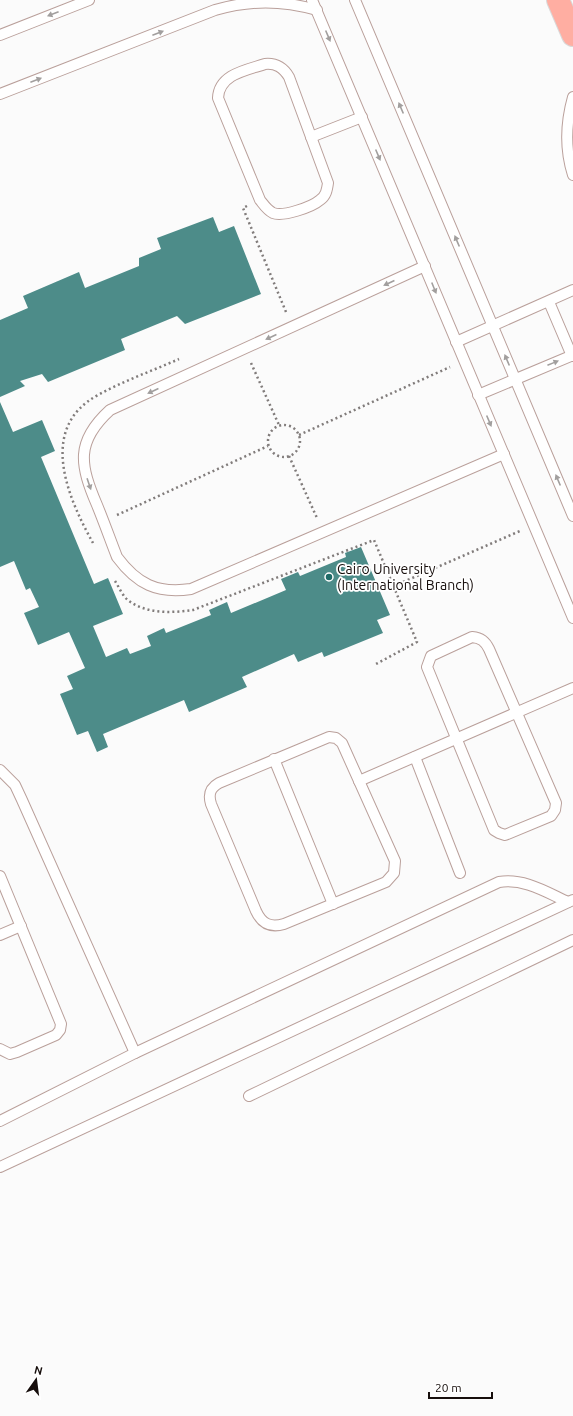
<svg xmlns="http://www.w3.org/2000/svg" width="573" height="1416" viewBox="0 0 573 1416" font-family="Ubuntu,sans-serif">
<rect width="100%" height="100%" fill="#fbfbfb"/>
<g fill="#4d8c89">
<polygon points="213,217 219,232 234,226 261,294 185,324 177,316 121,339 125,350 48,382 42,374 20,381 25,386 0,397 0,320 28,308 23,296 79,272 85,288 139,266 139,258 161,249 157,238"/>
<polygon points="0,402 13,432 42,420 55,451 41,457 94,584 108,578 123,614 93,626 106,657 127,648 130,654 151,646 147,636 164,628 166,633 211,615 209,610 227,602 231,613 286,590 281,579 298,572 300,576 346,557 345,553 361,547 390,615 377,620 383,633 324,657 322,652 298,662 294,654 242,677 247,687 189,712 184,700 103,734 108,747 97,752 88,731 77,735 60,694 73,689 67,676 85,668 69,632 38,645 24,613 39,607 30,588 26,590 14,561 0,567"/>
</g>
<g fill="none" stroke-linecap="round" stroke-linejoin="round">
<g stroke="#baa09b" stroke-width="12">
<g id="lane">
<polyline points="312,0 573,618"/>
<polyline points="355,0 573,516"/>
<polyline points="0,35 89,0"/>
<path d="M265 64C276 63 283 67 289 77L328 183C327 190 326 196 320 200 312 207 283 217 273 213 267 210 264 205 260 200L218 98C219 74 247 70 265 64Z"/>
<path d="M0 94 215 10C250 0 281 0 317 10"/>
<path d="M573 97C566 122 565 150 573 175"/>
<polyline points="311,137 362,117"/>
<path d="M425 266 110 410C75 442 80 465 97 505 104 522 110 539 117 557 137 584 157 594 191 589L504 454"/>
<polyline points="549,302 572,356"/>
<polyline points="456,342 573,290"/>
<polyline points="478,395 573,355"/>
<path d="M472 637C481 638 485 641 489 649L556 803 555 810 551 816 505 835 499 833 494 830 427 667 431 656Z"/>
<path d="M329 737 336 738 342 743 395 861 394 873 386 882 284 924C270 928 262 924 256 911L211 804C208 794 210 788 219 783Z"/>
<polyline points="415,757 460,873"/>
<polyline points="274,759 333,904"/>
<polyline points="0,770 15,785 22,800 135,1053"/>
<polyline points="359,781 573,688"/>
<polyline points="0,876 61,1024 60,1030 56,1035 17,1052 10,1054 0,1049"/>
<polyline points="0,935 21,926"/>
<polyline points="249,1096 573,940"/>
<path d="M0 1121 135 1053 499 882C524 878 546 892 568 902"/>
<polyline points="0,1167 573,900"/>
</g>
</g>
<g stroke="#dad8d8" stroke-width="24">
<polyline id="primary" points="558,0 573,35"/>
</g>
<g stroke="#817c7b" stroke-width="2.5" stroke-dasharray="2 3" stroke-linecap="butt">
<polyline points="247,206 243,208 286,312"/>
<polyline points="251,363 279,425"/>
<circle cx="284" cy="441" r="16"/>
<polyline points="299,435 450,367"/>
<polyline points="289,456 317,518"/>
<polyline points="117,515 268,446"/>
<path d="M93 543C68 498 37 428 98 395 123 381 152 371 179 359"/>
<path d="M115 581C119 587 123 597 129 601 147 614 172 613 193 610L374 540 417 642 376 664"/>
<polyline points="394,586 520,531"/>
</g>
<use href="#lane" stroke="#fff" stroke-width="10"/>
<use href="#primary" stroke="#ffaea2" stroke-width="22"/>
</g>
<defs><path id="oneway-solid" d="M-6-.8H1V-3.2L6.5 0L1 3.2V.8H-6Z"/></defs>
<g fill="#a29f9e">
<use href="#oneway-solid" transform="translate(53 14) rotate(159)"/>
<use href="#oneway-solid" transform="translate(158 33) rotate(-21)"/>
<use href="#oneway-solid" transform="translate(328 36) rotate(67)"/>
<use href="#oneway-solid" transform="translate(36 80) rotate(-21)"/>
<use href="#oneway-solid" transform="translate(401 108) rotate(-113)"/>
<use href="#oneway-solid" transform="translate(378 155) rotate(67)"/>
<use href="#oneway-solid" transform="translate(457 241) rotate(-113)"/>
<use href="#oneway-solid" transform="translate(389 283) rotate(155)"/>
<use href="#oneway-solid" transform="translate(434 288) rotate(68)"/>
<use href="#oneway-solid" transform="translate(271 337) rotate(155)"/>
<use href="#oneway-solid" transform="translate(507 360) rotate(-113)"/>
<use href="#oneway-solid" transform="translate(553 363) rotate(-22)"/>
<use href="#oneway-solid" transform="translate(153 391) rotate(155)"/>
<use href="#oneway-solid" transform="translate(489 421) rotate(67)"/>
<use href="#oneway-solid" transform="translate(558 480) rotate(-113)"/>
<use href="#oneway-solid" transform="translate(89 484) rotate(71)"/>
</g>
<circle fill="#1f6b68" stroke="#fff" stroke-width="1.5" cx="329" cy="577" r="4"/>
<g text-anchor="middle" dominant-baseline="central" stroke-width="3.5" stroke-linejoin="round" paint-order="stroke">
<g font-size="14" fill="#160e0c" stroke="#fff" text-anchor="start">
<text x="337" y="569">Cairo University<tspan x="337" dy="16">(International Branch)</tspan></text>
</g>
</g>
<g transform="translate(36 1380) rotate(14)" stroke="#ffffff" stroke-width="3" paint-order="stroke">
<path d="M0-3L7 15L0 10L-7 15Z" fill="#160e0c"/>
<text y="-6" font-size="11" font-weight="bold" text-anchor="middle" fill="#160e0c">N</text>
</g>
<path d="M429 1392v6h63v-6" fill="none" stroke="#160e0c" stroke-width="2"/>
<text x="435" y="1392" font-size="12" fill="#160e0c" stroke="#ffffff" stroke-width="3" paint-order="stroke">20 m</text>
</svg>
